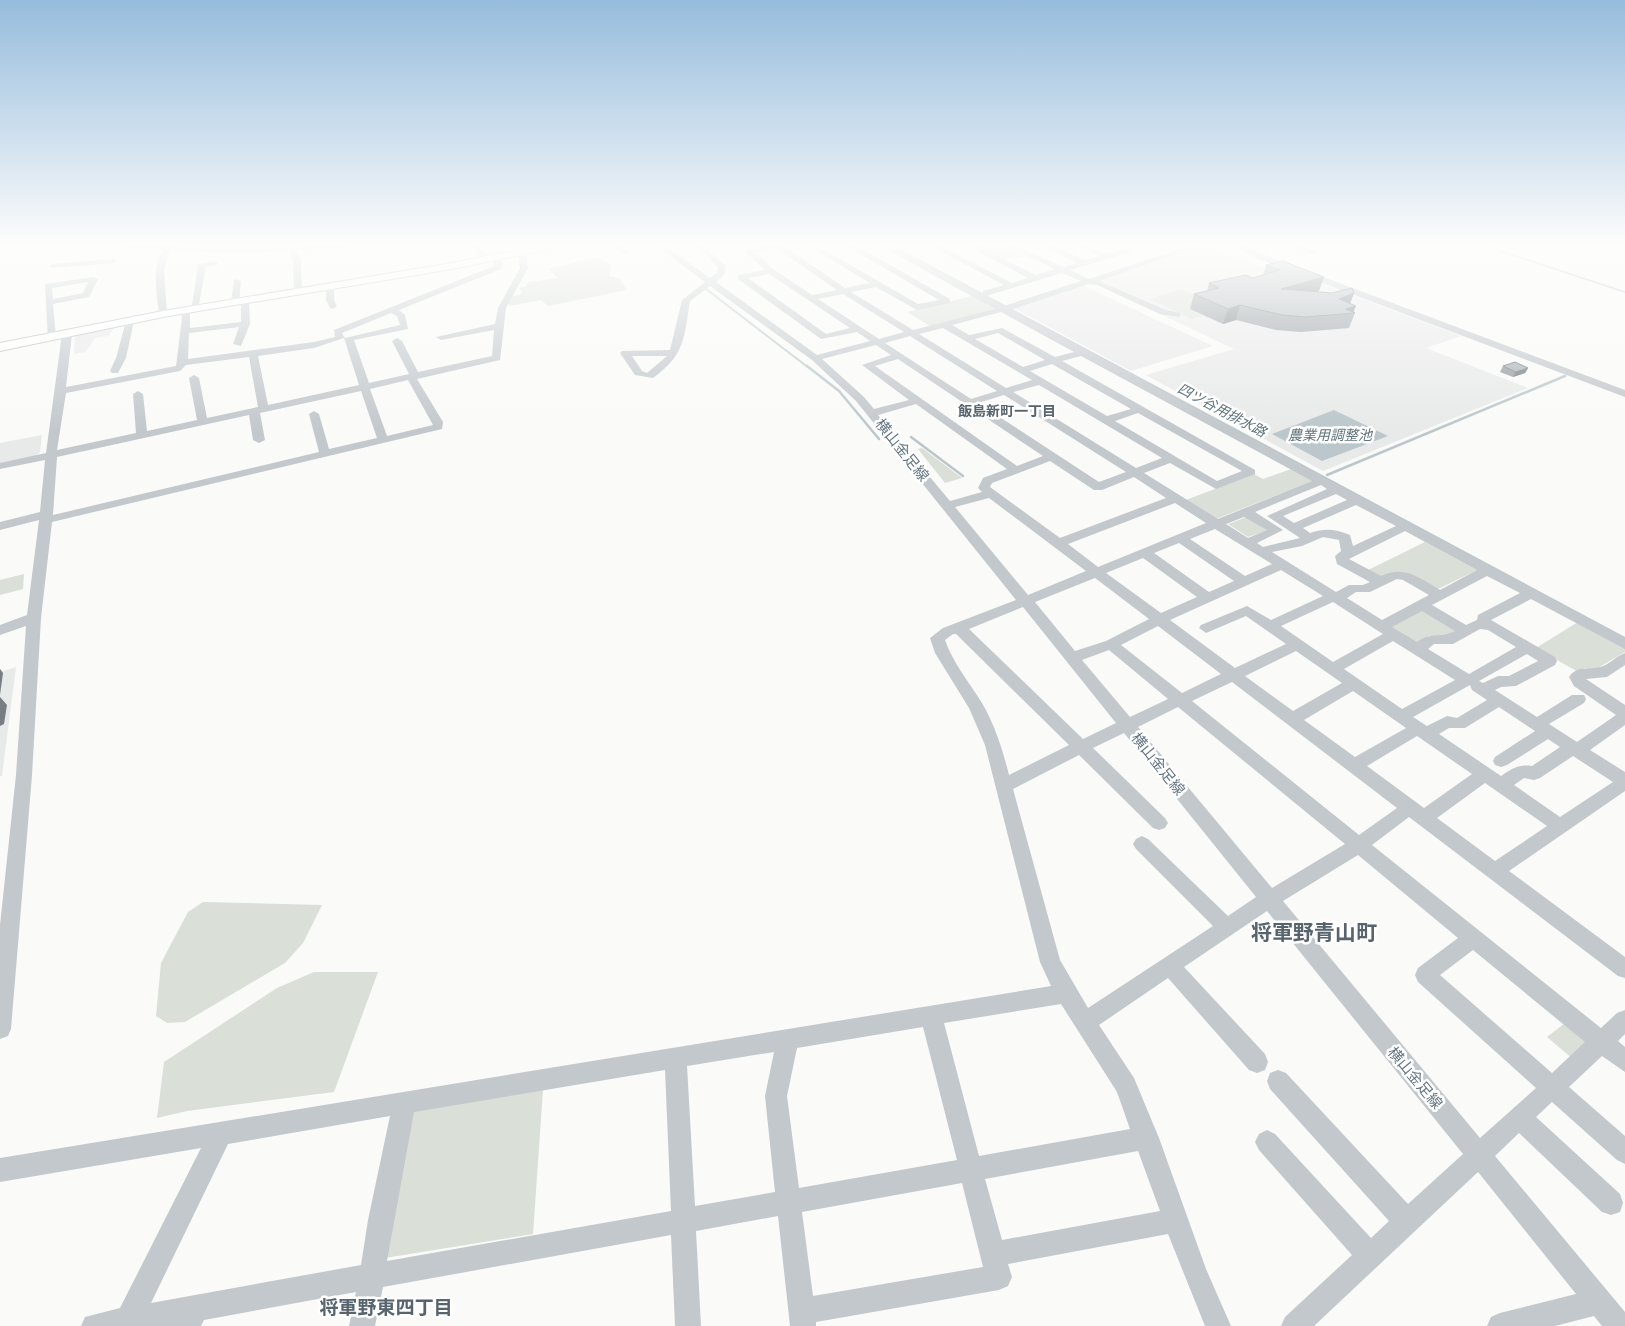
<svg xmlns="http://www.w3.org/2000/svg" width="1625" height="1326" viewBox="0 0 1625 1326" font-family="'Roboto Condensed','Noto Sans JP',sans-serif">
<rect width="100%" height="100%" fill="#fafaf8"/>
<g fill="#e8e9e9">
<polygon points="1205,246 1264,268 1274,266 1461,336 1426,348 1528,388 1323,471 1146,375 1234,349 1099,285 1097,281"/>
<polygon points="1084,286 1213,346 1131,371 1014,308"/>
<polygon points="115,326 109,336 95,338 86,352 74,354 75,335"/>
<polygon points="42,435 40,452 34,457 0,464 0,443"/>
<polygon points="16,667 2,776 0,776 0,672"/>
</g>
<g fill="#dadfd7">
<polygon points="970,244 1001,244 1026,256 1003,260"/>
<polygon points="597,257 612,266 609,276 619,278 627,290 548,306 541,300 510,306 507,302 513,296 520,295 522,291 519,288 525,287 528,282 558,278 548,269"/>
<polygon points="1182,289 1212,302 1188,308 1203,316 1191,319 1150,299"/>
<polygon points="972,296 996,310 930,326 907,312"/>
<polygon points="922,448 962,478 945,483 918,449"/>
<polygon points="1294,468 1315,480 1216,519 1186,500 1254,474 1263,479"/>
<polygon points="1247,517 1268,530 1248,537 1228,524"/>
<polygon points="1425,542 1477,570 1436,590 1409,575 1379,578 1366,571"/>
<polygon points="24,574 23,589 0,595 0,580"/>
<polygon points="1423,609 1458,629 1445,637 1429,636 1416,644 1389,627"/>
<polygon points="1578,622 1625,648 1625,652 1596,669 1585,668 1578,672 1536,648"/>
<polygon points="203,902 322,905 303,943 285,963 185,1022 167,1023 156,1016 161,963 188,912"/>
<polygon points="314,972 378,972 334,1092 187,1111 157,1118 164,1062 277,988"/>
<polygon points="1569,1020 1590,1045 1573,1059 1547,1037"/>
<polygon points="543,1090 533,1234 385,1258 410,1110"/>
</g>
<g fill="#bbc7cb">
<polygon points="885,244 902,250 1625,637 1625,641"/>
<polygon points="1334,410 1388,436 1322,461 1272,434"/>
</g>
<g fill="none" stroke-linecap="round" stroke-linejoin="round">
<g stroke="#bbc7cb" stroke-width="2">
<polyline points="1479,244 1625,292"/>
<polyline points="706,289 809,368"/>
</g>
<g stroke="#bbc7cb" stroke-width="2.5">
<polyline points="807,366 839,391 879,439"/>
<polyline points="911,437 963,476"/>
<polyline points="1327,475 1565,376"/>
</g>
<g stroke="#b5babe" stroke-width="2">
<polygon id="major" points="547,244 566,244 561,247 452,269 163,317 0,351 0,343 163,311 452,263"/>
</g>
<g fill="#c3c8cc" fill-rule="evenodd">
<path d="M95 244 235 249 388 244 384 246 297 250 301 259 302 291 298 294 294 291 293 259 289 251 235 253 170 250 164 270 167 314 163 317 159 314C157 294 151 268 163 250L99 246Z"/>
<polygon points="470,244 478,244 490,257 490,261 484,261"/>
<polygon points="612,244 621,244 629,252 622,254"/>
<path d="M654 244H663L710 278 717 273 718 267 694 244H702L726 266 725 274 716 282 817 355 870 341 857 332 821 339 738 279V275L765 270 746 253V249L771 244H788L784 246 845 288 870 283 805 244H814L918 304 939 300 843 244H853L950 299V303L917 310 876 287 851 292 913 330 995 309 877 244H887L1004 306 1081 281 1062 273 986 296 983 295V291L1004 285 927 244H937L1012 283 1028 278 963 244H973L1036 275 1055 269 1002 244H1012L1063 267 1077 263 1039 244H1049L1085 260 1100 256 1074 244H1084L1107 254 1131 248V252L1070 270 1089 279 1195 244H1207L1099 281 1166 310 1180 313V317L1160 314 1097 285 1089 284 1010 310 1625 638V649L1531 599 1491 620 1555 657 1557 661 1555 665 1516 686 1501 687 1495 690 1537 717 1572 695H1584L1586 699 1584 703 1549 724 1577 742 1616 715 1574 686 1569 677C1577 665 1589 670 1600 667 1609 665 1616 656 1625 653V665L1607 677 1586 679 1625 705V725L1590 750 1625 772V791L1509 871 1625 957V978L1618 976 1409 817 1372 845 1601 1028 1617 1013 1625 1010V1034L1618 1041 1625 1047V1072L1602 1056 1569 1087 1625 1136V1164L1617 1160 1552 1102 1536 1117 1620 1194 1623 1203 1620 1212 1611 1215 1602 1212 1519 1133 1495 1156 1625 1312V1326H1602L1594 1316 1555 1326H1487L1491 1317 1500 1313 1576 1294 1478 1172 1314 1326H1281L1285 1317 1352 1255 1259 1150 1255 1142 1259 1134 1267 1130 1275 1134 1371 1238 1389 1221 1270 1089 1267 1081 1270 1073 1278 1070 1286 1073 1408 1204 1463 1154 1267 911 1184 967 1265 1054 1268 1062 1265 1070 1257 1073 1249 1070 1168 978 1099 1025 1134 1078 1159 1138 1206 1269 1231 1326H1205L1168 1234 1008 1264 1012 1277 1008 1286 999 1290 816 1322V1326H790L778 1216 696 1231 701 1326H675L671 1235 383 1287 375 1326H349L356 1292 204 1320 201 1326H81L85 1317 120 1308 201 1148 0 1182V1158L1051 986 1040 962 985 745 969 708 935 653 930 638 943 628 1016 600 856 401 812 360 710 286 690 301C684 338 685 355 653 378L635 375 620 353 622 351 670 350 682 300 705 282ZM776 248 837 290 812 295 773 269 755 252ZM769 274 850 328 826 334 748 278ZM843 294 904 332 879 339 818 299ZM1001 312 1074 352 1055 357 1002 328 969 335 952 325ZM943 328 1032 380 1006 388 919 334ZM998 333 1045 360 1023 367 975 339ZM910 336 997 391 971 399 885 343ZM876 345 891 355 862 365 909 400 874 409 864 397 822 359ZM632 356H667L647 373 642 371ZM1081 356 1312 481 1218 519 1144 473 1170 463 1216 489 1255 474V470L1062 361ZM898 359 1043 456 1017 466 875 366ZM1052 364 1131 409 1107 416 1030 371ZM1039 385 1162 458 1136 468 1013 392ZM1004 395 1126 472 1099 482 978 403ZM916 404 1007 469 983 478 978 488 982 492 950 501 878 415ZM1138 413 1242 471 1217 481 1115 421ZM1050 461 1094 490H1102L1134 477 1166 498 1060 538 990 487 992 483ZM1321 485 1327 489 1267 516 1300 538 1263 547 1257 543 1283 530 1255 512ZM1336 494 1347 500 1294 523 1283 516ZM989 498 1086 571 1028 595 955 507ZM1175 503 1206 523 1098 567 1068 544ZM1356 505 1396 526 1353 546 1350 535C1335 529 1325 528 1310 533L1303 528ZM1244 517 1267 530 1248 538 1226 524ZM1215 529 1272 564 1245 576 1190 539ZM1405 531 1477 570 1440 590C1419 578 1405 565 1381 576L1349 559ZM1323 537 1339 540 1341 551 1335 556 1337 564 1370 582 1363 585H1349L1336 592 1272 552 1302 546ZM1179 543 1234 581 1209 592 1154 553ZM1143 558 1197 597 1161 613 1106 573ZM1281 570 1323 596 1271 620 1247 606 1201 625 1199 628 1206 633 1246 616 1286 644 1235 668 1170 620ZM1487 576 1520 593 1478 615 1477 620 1466 625 1432 605ZM1095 578 1149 619 1106 641 1075 651 1035 602ZM1397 579 1403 580 1429 595 1382 620 1347 598 1356 592H1370ZM1333 602 1383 634 1333 662 1281 626ZM1023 607 1116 723 1083 739 969 629ZM1422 611 1455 631C1440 639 1432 631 1417 642L1392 627ZM1158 626 1221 674 1182 693 1121 645ZM1480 629 1488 630 1516 647 1469 674 1428 649 1434 644H1453ZM953 634H956L1069 745 1009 775C1003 751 995 725 982 703 969 682 953 663 945 640ZM1393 641 1455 680 1402 709 1344 669ZM1109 650 1168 699 1130 717 1082 660ZM1296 651 1342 683 1293 711 1245 676ZM1527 654 1538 661 1509 676H1498L1483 683 1479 681ZM1232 682 1397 808 1359 835 1192 701ZM1470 685 1472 690 1487 700 1457 718 1447 716 1427 726 1413 717ZM1353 691 1406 728 1355 757 1304 720ZM1178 707 1345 844 1272 888 1138 727ZM1499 707 1535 731 1495 757 1493 761 1495 765 1501 767 1507 765 1548 739 1560 747 1532 766C1518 764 1512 769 1501 776L1439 734 1449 728H1465ZM1124 733 1256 897 1228 916 1148 839 1142 836 1136 839 1133 844 1136 849 1213 926 1088 1008 1060 960 1013 789 1079 755 1153 828 1159 830 1165 828 1168 823 1165 818 1093 748ZM1417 736 1472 774 1424 808 1367 766ZM1573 756 1613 782 1560 817 1514 785 1524 778 1534 780 1540 778ZM1485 783 1547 826 1495 861 1437 818ZM1358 855 1458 938 1418 968 1415 975 1418 982 1536 1088 1480 1138 1283 901ZM1473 950 1585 1042 1552 1073 1440 975ZM1061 1004 1117 1092 1130 1129 979 1156 944 1023ZM923 1027 957 1160 799 1188 787 1096 797 1048ZM774 1052 765 1096 775 1192 695 1206 687 1066ZM665 1070 671 1211 387 1261 414 1112ZM390 1116 368 1220 361 1265 151 1303 228 1144ZM1138 1151 1160 1211 1002 1240 985 1179ZM962 1183 983 1267 813 1296 802 1212Z"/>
<polygon points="1232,244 1242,244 1257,252 1625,390 1625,397 1251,256"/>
<polygon points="1287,244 1298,244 1317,252 1310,254"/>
<path d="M522 250 526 252 528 268 506 308 500 360 417 379 443 422 442 429 52 522 41 618 32 775 11 1029 8 1036 0 1039V925L16 775 26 626 0 635V625L27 615 39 520 0 530V522L40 512 45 460 0 469V463L46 453 62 334 67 331 72 334 66 387 176 366 183 309 190 311V328L241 322V301L245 298 249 301 250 324 241 346 233 344 239 327 189 333 188 359 314 342 335 337 334 330 494 266 491 258 498 256 503 264 501 269 399 310 405 315 408 329 354 340 369 383 409 374 392 341 397 338 402 341 418 372 492 356 494 330 441 340 436 337 495 324 498 308 520 268 518 252ZM391 313 397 316 400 325 345 338 342 333ZM344 338 359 385 268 405 258 356 314 348ZM249 357 258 407 207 418 199 378 194 375 189 378 197 420 147 431 143 394 138 391 133 394 136 433 57 450 66 393 180 371 186 365ZM408 380 433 425 387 436 370 389ZM361 391 377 438 329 449 319 414 314 411 309 414 319 452 53 515 57 457 249 415 253 440 259 443 265 440 260 413Z"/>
<polygon points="112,259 115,259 115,263 53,268 49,266 53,264"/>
<polygon points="214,261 218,263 217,265 206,267 198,309 191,311 198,265"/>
<path d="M94 277 98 279 89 297 53 304 56 337 48 339 45 284ZM88 282 83 293 53 299 52 288Z"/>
<polygon points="234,279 241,281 239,302 235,305 231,302"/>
<polygon points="330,283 334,286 334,300 337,306 333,309 330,308 326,300 326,286"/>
<polygon points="130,318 134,321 126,358 118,373 112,373 110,371 116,358 126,321"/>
</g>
<use href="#major" fill="#fff" fill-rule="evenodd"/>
</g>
<g fill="#929a9f">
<polygon points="1283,261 1319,291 1316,292 1332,293 1354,293 1350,304 1354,312 1355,313 1349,328 1301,332 1276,330 1236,320 1223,324 1190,309 1194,294 1207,291 1209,283 1253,278 1263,275 1266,265"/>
<polygon points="1503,366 1528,368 1525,373 1513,377 1500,372"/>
</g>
<g fill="#777d82">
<polygon points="1324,277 1319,291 1276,303 1281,289"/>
<polygon points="1354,293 1348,308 1339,299"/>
<polygon points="1240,305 1236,320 1223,324 1228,309"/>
<polygon points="1356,306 1353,313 1346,309"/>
<polygon points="1528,368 1525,373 1513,377 1516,372"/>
<polygon points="0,669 3,673 0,695"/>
<polygon points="0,697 7,705 4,724 0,726"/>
</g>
<g fill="#aab3b9" stroke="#777d82">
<polygon points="1283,261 1324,277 1281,289 1332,293 1352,288 1354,293 1339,299 1356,306 1346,309 1355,313 1306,317 1282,315 1240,305 1228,309 1194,294 1219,288 1209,283 1246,275 1253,278 1280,270 1266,265"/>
<polygon points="1515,362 1528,368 1516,372 1503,366"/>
</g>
<linearGradient id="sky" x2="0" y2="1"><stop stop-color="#96bcdc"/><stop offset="0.57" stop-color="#fdfdfc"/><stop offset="1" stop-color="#fdfdfc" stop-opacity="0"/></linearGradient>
<rect width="1625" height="430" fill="url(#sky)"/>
<g text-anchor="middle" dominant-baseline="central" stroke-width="5" stroke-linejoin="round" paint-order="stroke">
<g font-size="14" font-style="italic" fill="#60757c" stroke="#fff">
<text transform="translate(1222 410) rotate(28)">四ツ谷用排水路</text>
<text x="1330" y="435">農業用調整池</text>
</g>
<g font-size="14" font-weight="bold" fill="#57646e" stroke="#fff">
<text x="1007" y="411">飯島新町一丁目</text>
</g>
<g font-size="15" fill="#657683" stroke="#fff">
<text transform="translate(902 450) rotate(51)">横山金足線</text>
<text transform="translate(1158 764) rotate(51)">横山金足線</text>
<text transform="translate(1415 1078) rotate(50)">横山金足線</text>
</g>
<g font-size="19" font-weight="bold" fill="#57646e" stroke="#fff">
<text x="386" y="1307">将軍野東四丁目</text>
</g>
<g font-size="21" font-weight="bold" fill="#57646e" stroke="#fff">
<text x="1314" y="933">将軍野青山町</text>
</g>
</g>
</svg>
